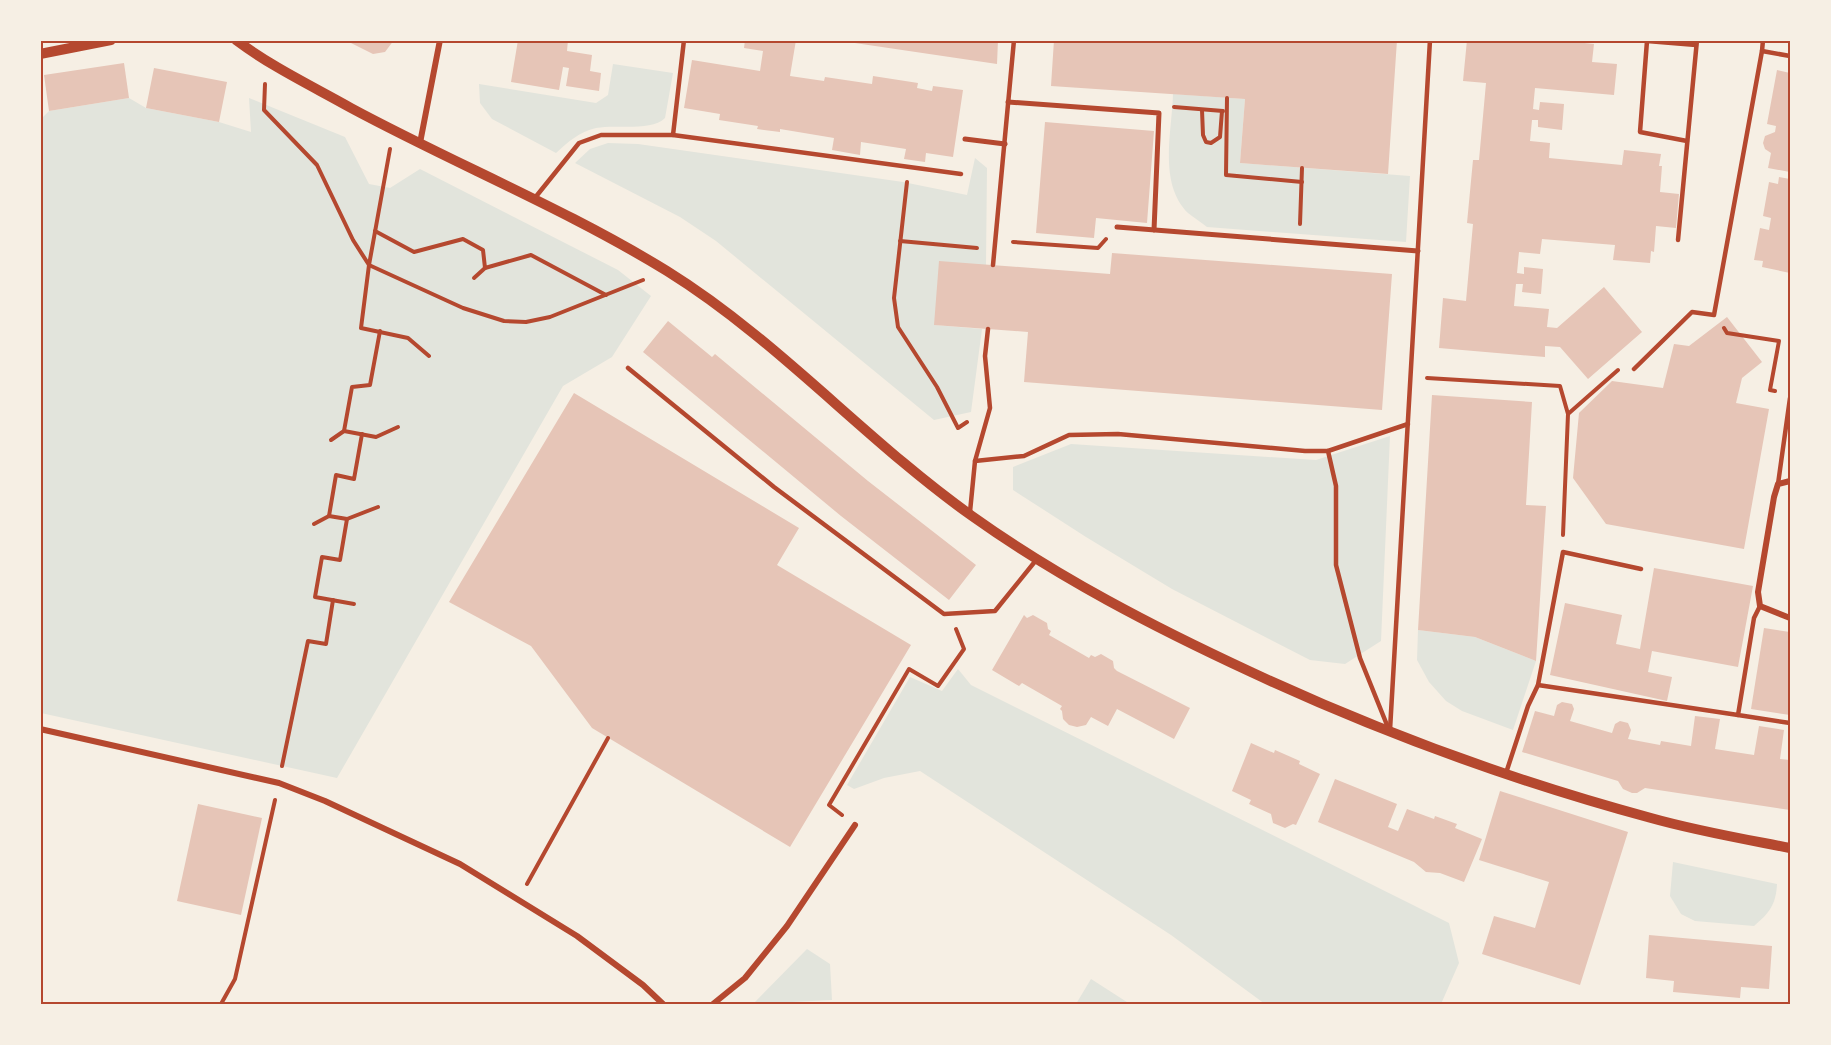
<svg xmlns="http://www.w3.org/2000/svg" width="1831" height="1045" viewBox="0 0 1831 1045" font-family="Literata,serif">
<rect width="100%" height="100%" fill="#f6efe4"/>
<g fill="#e2e4dc">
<path d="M613 64 673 73 665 118C651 132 616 124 596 128 579 132 568 142 556 153L492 119 480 103 479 84 596 103 608 95Z"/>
<path d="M1173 94 1245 99 1240 163 1410 176 1406 242 1207 227C1201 222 1194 218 1188 213 1158 183 1172 132 1173 94Z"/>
<polygon points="129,98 146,108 219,122 251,132 249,98 345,137 369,184 390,188 420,169 618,270 651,296 612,357 563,386 337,778 41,713 40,120 49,111"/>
<polygon points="608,143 638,144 903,182 967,195 975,158 987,168 986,265 935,325 982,329 971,412 934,420 716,241 680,217 575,163 590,149"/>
<polygon points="1390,436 1381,641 1345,664 1310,660 1172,589 1086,537 1013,490 1013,467 1071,444 1316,460"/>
<polygon points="1418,630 1475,637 1536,661 1513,730 1462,711 1446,701 1429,682 1417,660"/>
<polygon points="958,669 971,685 1449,923 1459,963 1441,1004 1265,1004 1171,935 920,771 884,778 854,789 847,785 910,677 942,691"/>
<path d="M1673 862 1777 884C1776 905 1769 913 1754 926L1695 921 1681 914 1670 896Z"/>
<polygon points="807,949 830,964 832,1000 753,1004"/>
<polygon points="1091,979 1130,1004 1076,1004"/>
</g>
<g fill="#e6c5b7">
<polygon points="345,40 394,40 385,52 373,54"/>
<polygon points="518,40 568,40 567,51 592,55 590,71 601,73 599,91 566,86 569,68 563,67 559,90 511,82"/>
<polygon points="745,40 796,40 790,76 824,81 825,77 872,84 873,76 918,83 917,88 932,91 933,86 963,90 953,157 926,153 925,162 904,159 906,149 861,142 860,155 832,150 834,138 780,129 780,132 757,129 758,126 719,120 720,114 684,108 692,60 760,71 763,51 744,48"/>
<polygon points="848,40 998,40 997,64 848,42"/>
<polygon points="1054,40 1397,40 1388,174 1240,163 1245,99 1051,86"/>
<polygon points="1467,40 1556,40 1594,44 1592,62 1617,64 1614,95 1535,88 1533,109 1539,110 1540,102 1564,104 1562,130 1538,127 1538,120 1532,120 1530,141 1550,143 1549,158 1622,165 1624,150 1661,154 1659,166 1662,166 1660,192 1679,194 1676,228 1656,226 1654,252 1651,251 1650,263 1613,260 1615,245 1542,239 1540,254 1519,252 1517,273 1524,274 1524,267 1543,269 1541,294 1522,292 1523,284 1516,284 1514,306 1549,309 1547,327 1557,328 1604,287 1642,332 1588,379 1560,347 1545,346 1545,357 1439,348 1443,298 1466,301 1473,224 1467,223 1473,160 1479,160 1486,83 1463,81"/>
<polygon points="124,63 129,98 49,111 44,75"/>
<polygon points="154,68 227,82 219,122 146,108"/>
<polygon points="1777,70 1790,73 1790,172 1768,168 1771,153 1765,149 1763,143 1765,136 1775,132 1776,126 1767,124"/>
<polygon points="1045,122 1154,131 1147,223 1096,218 1094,238 1036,233"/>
<polygon points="1779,177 1790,179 1790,273 1762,267 1763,261 1754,260 1760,228 1769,230 1771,218 1763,216 1769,182 1778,184"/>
<polygon points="1112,253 1392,274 1382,410 1024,382 1028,332 934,325 939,261 1110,274"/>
<polygon points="1727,317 1762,362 1742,378 1736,403 1769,409 1744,549 1606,524 1573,478 1579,413 1612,381 1663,388 1674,344 1689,346"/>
<polygon points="668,321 712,357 715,354 868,481 976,565 949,600 841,516 643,352"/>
<polygon points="574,393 799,528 777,565 911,645 790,847 592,728 531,646 449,602"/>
<polygon points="1432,395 1532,402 1526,505 1546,506 1536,661 1475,637 1418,630"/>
<polygon points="1654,568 1753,586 1738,667 1652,651 1648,672 1672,677 1667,701 1550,675 1565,603 1622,615 1616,644 1640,649"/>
<polygon points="1024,615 1027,618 1033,615 1047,623 1048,629 1051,631 1049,635 1089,658 1091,655 1095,657 1101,654 1113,661 1114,668 1117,671 1190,708 1174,739 1117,709 1108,726 1091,717 1086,725 1077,727 1069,725 1063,719 1062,711 1060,709 1062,706 1022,683 1019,686 992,670"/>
<polygon points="1764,628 1790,632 1790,715 1751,709"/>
<polygon points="1562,702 1572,704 1574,709 1570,721 1612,733 1615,724 1620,721 1628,723 1631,730 1628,739 1660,745 1661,741 1691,746 1695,716 1720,719 1715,749 1754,755 1759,726 1784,730 1780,759 1790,760 1790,810 1645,788 1637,793 1632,793 1623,789 1618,781 1522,752 1535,711 1554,716 1557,705"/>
<polygon points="1251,743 1274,753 1275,750 1300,761 1299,764 1320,774 1296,825 1293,824 1285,828 1273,823 1271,814 1249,804 1251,800 1232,791"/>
<polygon points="1335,779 1397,804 1388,827 1398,831 1407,809 1434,819 1435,816 1457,824 1455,828 1482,839 1464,882 1440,873 1426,872 1414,862 1318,822"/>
<polygon points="1500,791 1628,832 1580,985 1482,954 1494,916 1535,928 1549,882 1479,860"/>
<polygon points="198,804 262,818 241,915 177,901"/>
<polygon points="1649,935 1772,946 1769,989 1741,987 1740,998 1673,992 1674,981 1646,978"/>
</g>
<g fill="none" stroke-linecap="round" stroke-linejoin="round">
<g stroke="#b5482f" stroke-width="4">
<polyline points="265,84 264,110 317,165 353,240 369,265 463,308 504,321 526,322 550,317 643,280"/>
<polyline points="1227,98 1226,175 1302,182"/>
<polyline points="1174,107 1223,111"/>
<polyline points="1202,110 1203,135 1206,142 1211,143 1220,137 1222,111"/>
<polyline points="390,149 369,265 361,328 408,338 429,356"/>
<polyline points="907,182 894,298 898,327 937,387 958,428 967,422"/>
<polyline points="1300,224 1302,168"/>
<polyline points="375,231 414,252 463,239 483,250 485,268 531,255 606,295"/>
<polyline points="900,241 977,248"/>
<polyline points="1013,242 1098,248 1106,239"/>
<polyline points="474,278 485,268"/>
<polyline points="1724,328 1727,333 1779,341 1770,390 1775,391"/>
<polyline points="1427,378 1560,386 1568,414"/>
<polyline points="344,431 376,437 398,427"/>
<polyline points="331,440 344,431 352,387 370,385 380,331"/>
<polyline points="329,516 336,475 354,479 362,434"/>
<polyline points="347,519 340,560 322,557 315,597 354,604"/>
<polyline points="314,524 329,516 347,519 378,507"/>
<polyline points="1563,535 1568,414 1618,370"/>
<polyline points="282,766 308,641 326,644 333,600"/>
<polyline points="842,815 829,805 909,669 938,686 964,649 956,629"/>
<polyline points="527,884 608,738"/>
<polyline points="221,1004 235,979 275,800"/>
</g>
<g stroke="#b5482f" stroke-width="4.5">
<polyline points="1762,51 1763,40"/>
<polyline points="673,135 684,40"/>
<polyline points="1687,141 1640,132 1647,41 1696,45"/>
<polyline points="534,199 579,143 601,135 673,135 961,174"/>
<polyline points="1678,240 1697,40"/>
<polyline points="993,265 1014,40"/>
<polyline points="628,368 774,487 944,614 995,611 1037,559"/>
<polyline points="1634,369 1692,312 1714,315 1762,51 1790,56"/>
<polyline points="1328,451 1408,424"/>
<polyline points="975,461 1024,456 1069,435 1118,434 1305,451 1328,451 1336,486 1336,565 1360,658 1389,730"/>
<polyline points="1778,484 1790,398"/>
<polyline points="970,512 975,461 990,408 985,356 988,329"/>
<polyline points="1760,606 1754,618 1738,715 1790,723"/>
<polyline points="1538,685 1738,715"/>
<polyline points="1390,730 1430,40"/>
<polyline points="1506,773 1528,706 1538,685 1563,552 1641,569"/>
</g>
<g stroke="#b5482f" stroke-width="5">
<polyline points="1008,102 1159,113 1154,230"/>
<polyline points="965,139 1005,144"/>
<polyline points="1117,227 1418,251"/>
</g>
<g stroke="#b5482f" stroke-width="6">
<polyline points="420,143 440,40"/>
<polyline points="1790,481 1778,484 1774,497 1758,592 1760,606 1790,618"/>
<polyline points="40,729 279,783 325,801 460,864 577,936 643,985 663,1004"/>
<polyline points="713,1004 745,978 787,926 855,825"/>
</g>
<g stroke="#b5482f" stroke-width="10">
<path d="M236 40C272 67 312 86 351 108 455 164 566 209 667 271 778 340 865 440 972 516 1059 578 1154 627 1251 672 1380 732 1514 781 1651 818 1697 831 1744 839 1790 848"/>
<polyline points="40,54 111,40"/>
</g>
</g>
<rect width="1831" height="1045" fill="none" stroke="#f6efe4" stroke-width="84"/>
<rect x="42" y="42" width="1747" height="961" fill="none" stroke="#b5482f" stroke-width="2"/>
</svg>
